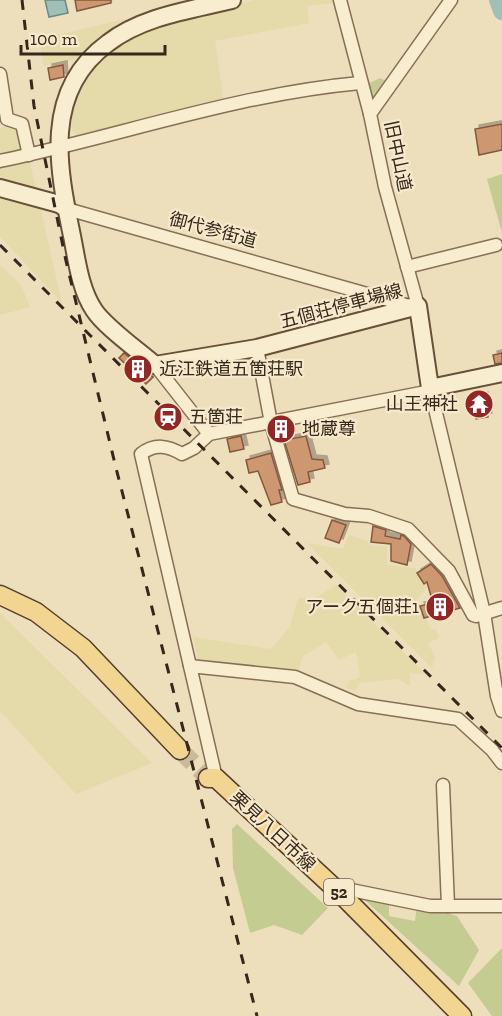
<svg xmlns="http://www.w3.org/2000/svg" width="502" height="1016" viewBox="0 0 502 1016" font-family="'Zilla Slab','Noto Sans JP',serif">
<defs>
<filter id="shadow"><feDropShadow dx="4" dy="-4" stdDeviation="0" flood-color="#0004"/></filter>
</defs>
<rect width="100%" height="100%" fill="#eedfbc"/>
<g fill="#e4daaa">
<polygon points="254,0 334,0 335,3 307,6 309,23 215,41 224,103 76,135 72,130 72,112 80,89 90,72 106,55 130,36 173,20"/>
<polygon points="125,19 101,36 77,59 44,66 39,39"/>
<polygon points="11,125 20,125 26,153 0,157 0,128"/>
<polygon points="29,158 62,303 0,236 0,164"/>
<polygon points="0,265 21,285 30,307 0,315"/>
<polygon points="349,535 368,541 369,545 387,547 387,565 415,568 422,585 431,583 417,599 431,630 436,629 439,638 428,643 435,657 432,668 307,543 343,549"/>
<polygon points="336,585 425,674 410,673 410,686 398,679 359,683 356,691 346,688 349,681 360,677 356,652 339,660 326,642 303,656 298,672 198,659 193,637 271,649 290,626 298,598 315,598"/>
<polygon points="0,613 152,763 76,794 0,711"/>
</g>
<g fill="#c5cc91">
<polygon points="380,78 388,82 372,104 363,86"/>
<polygon points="502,174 502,233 487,179"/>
<polygon points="237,824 328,908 302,935 274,925 250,933 233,868 232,829"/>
<polygon points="357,893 389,898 389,916 415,921 417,904 457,916 479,950 459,986"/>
<polygon points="502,948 502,1016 492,1016 468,983"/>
</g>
<polygon fill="#a0bfb6" stroke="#688c83" stroke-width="1.5" points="45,0 65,0 68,13 49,17"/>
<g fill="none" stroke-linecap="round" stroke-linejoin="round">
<polyline stroke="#a0bfb6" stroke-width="18" points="498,0 502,11"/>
</g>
<g fill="#cd9771" stroke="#85583b" stroke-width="1.5" filter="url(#shadow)">
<polygon points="75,0 111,0 111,3 77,11"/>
<polygon points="63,65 64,77 50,80 48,68"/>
<polygon points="502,124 502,150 479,155 475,129"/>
<polygon points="124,353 153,377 146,384 119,358"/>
<polygon points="502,353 502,363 495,364 493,355"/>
<polygon points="484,396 488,417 476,419 471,398"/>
<polygon points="241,436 244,449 230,452 227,439"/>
<polygon points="306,436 312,459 323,460 325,468 308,472 310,482 298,485 284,440"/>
<polygon points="271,453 282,490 279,490 282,502 271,505 258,471 249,473 246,460"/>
<polygon points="332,520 346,525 339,543 325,538"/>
<polygon points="373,526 386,530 385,536 400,539 401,535 404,536 411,544 407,565 391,561 391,544 371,542"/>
<polygon points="431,564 442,576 460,608 424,618 420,606 433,603 427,582 424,584 417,573"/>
</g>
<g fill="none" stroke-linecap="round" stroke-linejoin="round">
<polyline stroke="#c9ba9c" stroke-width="18" stroke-dasharray="18 9" stroke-linecap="butt" points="180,750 208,778"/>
<g stroke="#866f56" stroke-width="15">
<g id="street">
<polyline points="340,0 370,114"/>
<polyline points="0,74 7,119 22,124 29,155"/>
<path d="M0 161C119 136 238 94 360 83"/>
<polyline points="67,209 406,305 418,306 385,187 370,114 451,0"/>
<polyline points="407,267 496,245"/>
<polyline points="257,348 271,423 293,499 345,514 369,516 408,529 449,571 473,615 476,616 502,608"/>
<polyline points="155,365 209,434"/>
<path d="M190 666 141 454C155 443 168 446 182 454L194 448 209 434 426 392 430 388 484 613 497 696 502 711"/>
<polyline points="216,778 190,666 295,677 358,704 458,719 492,750 502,763"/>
<polyline points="443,785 448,906 502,906"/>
<polyline points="339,892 346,889 430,906 448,906"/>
</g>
</g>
<g stroke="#675039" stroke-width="20">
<g id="secondary">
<path d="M232 0C191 10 143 16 108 43 42 91 58 168 72 236 77 261 80 289 94 310 105 327 139 351 155 365L257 348 418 306 430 388 502 373"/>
<polyline points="0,188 59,204 67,209"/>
</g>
</g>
<g stroke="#533d2b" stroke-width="21">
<g id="primary">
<polyline points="0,595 36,612 83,648 180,750"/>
<polyline points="208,778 216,778 344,897 462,1016"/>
</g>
</g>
<use href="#street" stroke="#f9edcf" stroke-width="12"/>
<use href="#secondary" stroke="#f9edcf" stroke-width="16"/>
<use href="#primary" stroke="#f3d592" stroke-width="18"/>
<g stroke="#35271b" stroke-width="3" stroke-dasharray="10 10" stroke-linecap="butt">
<polyline points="22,0 34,106 66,261 116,468 257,1016"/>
<polyline points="0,245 502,748"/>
</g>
</g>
<defs>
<g id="building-disc" transform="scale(1.5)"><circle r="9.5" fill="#962526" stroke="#f6e9cc"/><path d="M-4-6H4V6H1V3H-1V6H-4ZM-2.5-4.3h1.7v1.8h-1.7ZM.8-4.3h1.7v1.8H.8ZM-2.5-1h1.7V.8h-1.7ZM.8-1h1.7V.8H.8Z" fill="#fff"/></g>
<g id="temple-disc" transform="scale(1.5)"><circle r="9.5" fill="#962526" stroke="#f6e9cc"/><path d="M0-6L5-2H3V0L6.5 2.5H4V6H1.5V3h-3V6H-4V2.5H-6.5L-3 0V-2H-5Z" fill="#fff"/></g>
<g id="station-disc" transform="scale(1.5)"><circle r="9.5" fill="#962526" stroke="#f6e9cc"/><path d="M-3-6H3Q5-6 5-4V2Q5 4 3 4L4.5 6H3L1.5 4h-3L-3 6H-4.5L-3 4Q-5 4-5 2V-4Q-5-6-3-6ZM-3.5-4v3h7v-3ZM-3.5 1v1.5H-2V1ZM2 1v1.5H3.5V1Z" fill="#fff"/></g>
</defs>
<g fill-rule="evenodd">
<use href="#building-disc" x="138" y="369"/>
<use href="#temple-disc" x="479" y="404"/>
<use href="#station-disc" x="168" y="417"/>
<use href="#building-disc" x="281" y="429"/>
<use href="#building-disc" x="440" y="607"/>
</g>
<g text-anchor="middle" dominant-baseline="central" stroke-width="4.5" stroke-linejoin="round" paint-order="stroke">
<rect fill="#f6e9cc" stroke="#6f6150" stroke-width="1.5" x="324" y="879" width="30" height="26" rx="4.5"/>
<g font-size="16" font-weight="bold" fill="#35271b">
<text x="339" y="892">52</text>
</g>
<g font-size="18" fill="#35271b" stroke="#f6e9cc">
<text transform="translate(398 156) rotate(78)">旧中山道</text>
<text transform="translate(213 230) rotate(15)">御代参街道</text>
<text transform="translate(341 306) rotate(-15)">五個荘停車場線</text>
<text transform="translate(273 831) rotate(43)">栗見八日市線</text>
</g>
<g font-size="18" fill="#35271b" stroke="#f6e9cc" text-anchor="start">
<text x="159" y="369">近江鉄道五箇荘駅</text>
<text x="458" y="404" text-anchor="end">山王神社</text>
<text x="189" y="417">五箇荘</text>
<text x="302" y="429">地蔵尊</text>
<text x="419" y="607" text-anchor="end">アーク五個荘1</text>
</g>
</g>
<path d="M21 45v9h144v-9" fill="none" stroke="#35271b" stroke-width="3"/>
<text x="30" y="45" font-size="18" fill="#35271b" stroke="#f6e9cc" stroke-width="4.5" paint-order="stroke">100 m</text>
</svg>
